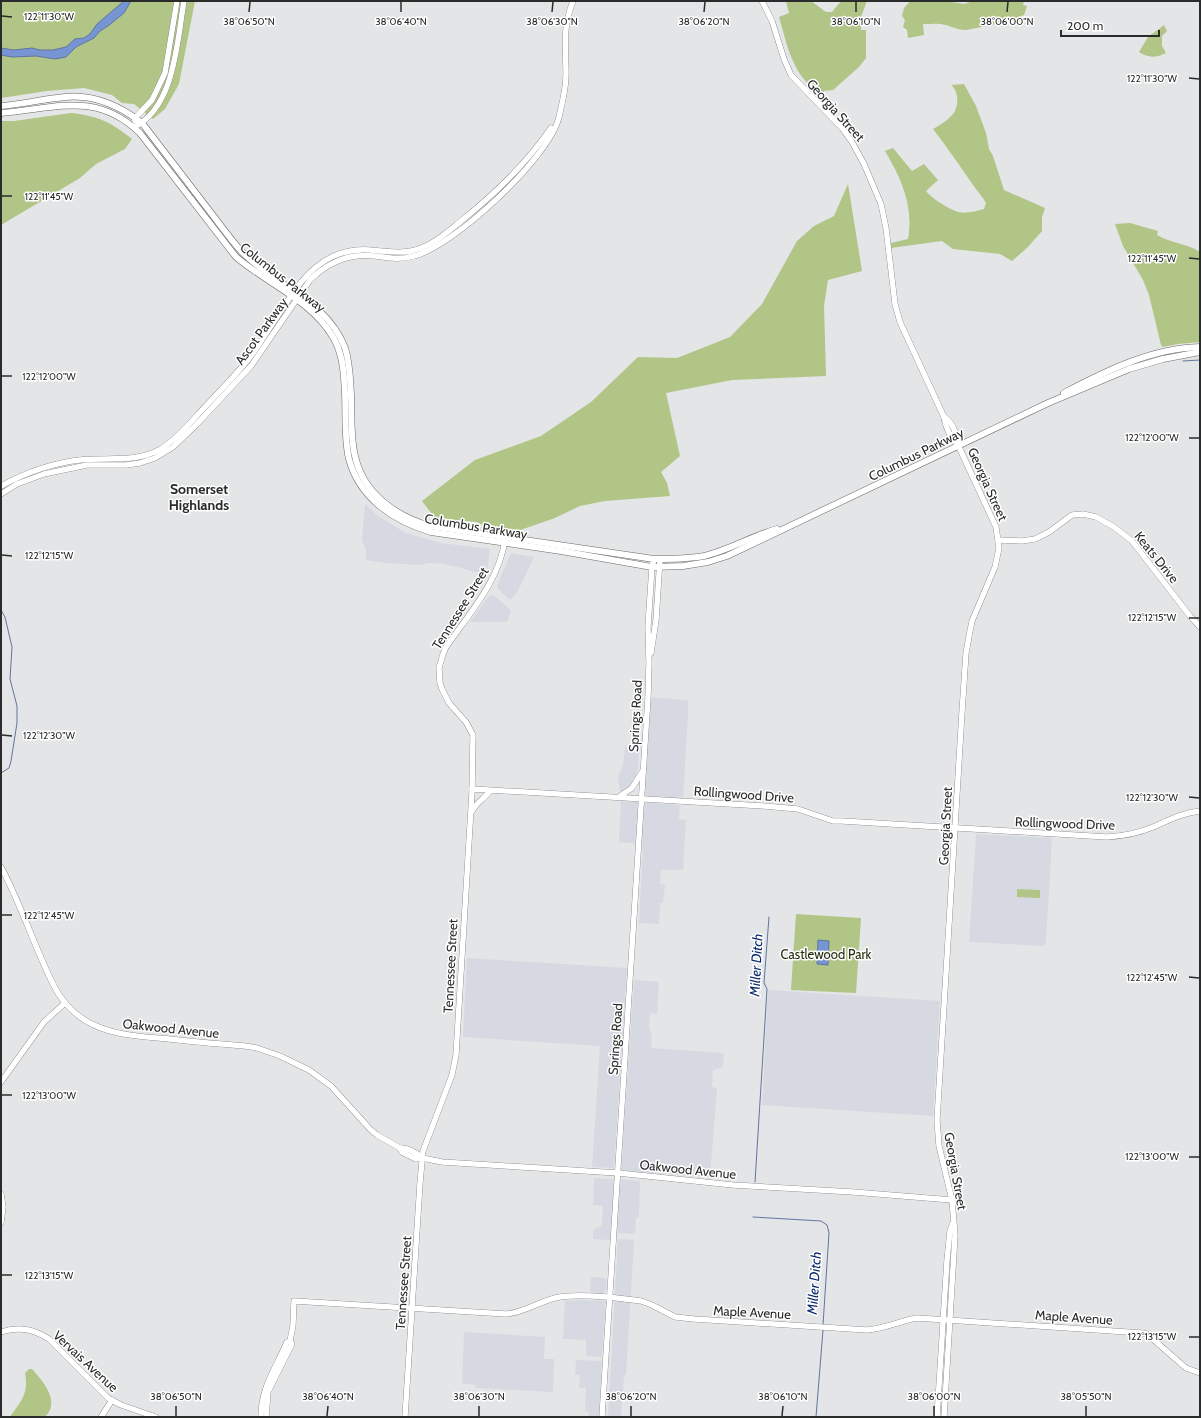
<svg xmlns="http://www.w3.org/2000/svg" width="1201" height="1418" viewBox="0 0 1201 1418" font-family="Cabin,sans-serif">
<rect width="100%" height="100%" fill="#e4e5e6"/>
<g fill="#d6d9e1">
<polygon points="365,504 378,516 406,533 441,543 490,549 487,573 474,572 458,567 443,564 429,563 420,565 385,563 366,560 366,550 362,540"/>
<polygon points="511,553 534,557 518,591 510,600 498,589 497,585"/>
<polygon points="491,595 495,596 511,611 507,622 470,622 488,597"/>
<polygon points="648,697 688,700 688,716 683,801 642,798"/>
<polygon points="625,747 639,748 638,769 636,777 631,786 620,792 618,777 623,766"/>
<polygon points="621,801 680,805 679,819 686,820 683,870 661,870 660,884 665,885 663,903 660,903 659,924 639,923 643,844 619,842"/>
<polygon points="976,834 1050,838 1052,839 1046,943 1044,946 969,942"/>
<polygon points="467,958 627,968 614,1168 592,1167 600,1046 463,1037"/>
<polygon points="634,980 659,982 657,1014 650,1013 649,1028 652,1036 651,1048 724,1053 723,1067 713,1070 712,1087 717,1088 710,1177 621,1171"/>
<polygon points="768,990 940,1001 933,1116 762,1105"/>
<polygon points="594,1178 640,1181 639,1217 636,1218 635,1234 619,1233 609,1240 593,1239 593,1230 602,1225 603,1206 593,1205"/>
<polygon points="618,1239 634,1240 626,1375 624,1375 621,1417 608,1417"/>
<polygon points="591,1277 606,1278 606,1290 602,1294 590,1294"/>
<polygon points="577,1300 606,1301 602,1357 586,1356 586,1340 563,1339 565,1301"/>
<polygon points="464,1332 545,1337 544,1359 554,1359 553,1392 476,1388 475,1385 462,1383"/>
<polygon points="576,1360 602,1361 599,1417 588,1417 589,1412 585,1411 586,1388 579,1388 580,1375 575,1375"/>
</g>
<g fill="#b1c586">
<polygon points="1,1 195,1 179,84 165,109 153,119 134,104 122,103 112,95 84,88 47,91 1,98"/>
<path d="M786 1H811L826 12H832L841 1H867L861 17V30H866V58L859 67 833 90 824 91 823 94 821 96C812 88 800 77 795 65 787 50 784 33 779 17L789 13Z"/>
<path d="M910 1H945L964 4 973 1H1024L1023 5 1027 6 1024 15 1007 22 966 30C958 30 953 27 946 25 938 23 931 24 923 24L924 35 908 38 907 30 903 27 905 20 902 16 904 8Z"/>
<path d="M1164 25 1167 31 1162 36V46L1166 53C1156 58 1148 58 1139 52L1148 37Z"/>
<path d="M964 84 976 106 986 133 989 149 993 156 1004 190 1045 208 1042 217V231L1028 247 1012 261 1000 254 953 249 942 241 891 248V243L908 239C914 206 901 178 885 151L893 148 912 171 924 164 938 180 926 191C931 198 949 209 958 212 967 214 976 211 984 209L986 203C982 196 977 191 973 185 960 166 947 147 933 129 940 125 947 121 953 114 959 107 959 91 951 85Z"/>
<path d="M71 113C98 116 111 122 132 139L125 149 96 164 80 178 1 225V121H14Z"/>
<polygon points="848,184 862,271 828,280 824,306 826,376 732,380 666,393 680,456 661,472 667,483 670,496 605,501 580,506 555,518 503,536 477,522 435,518 422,501 475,460 541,436 591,402 638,357 677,358 730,337 762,304 797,241 814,226 834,216"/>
<path d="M1130 223 1158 231 1157 235C1171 243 1188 244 1200 252V342L1178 344 1163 347 1161 345 1149 295 1143 280 1123 246 1115 224Z"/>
<polygon points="1017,889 1040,890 1040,898 1017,897"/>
<polygon points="796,914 861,918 856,993 791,990"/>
<path d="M29 1369H32C43 1381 61 1402 45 1417H10C21 1401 29 1394 25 1373Z"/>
</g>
<g fill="#7795d2" stroke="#6075a0">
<polygon points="124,1 131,1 124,13 108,26 100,31 94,38 76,47 66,57 55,59 36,56 12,57 1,55 1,48 14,50 32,48 40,50 53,50 66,47 75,39 84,38 90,34 97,24"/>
<polygon points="818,940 829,941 828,965 817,964"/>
</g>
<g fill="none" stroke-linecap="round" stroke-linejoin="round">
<g stroke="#6075a0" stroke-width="1">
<polyline points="1183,361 1200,360"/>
<polyline points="1,610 5,617 12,647 10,679 17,706 17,723 11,761 9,768 1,773"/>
<polyline points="755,1182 767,989 764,983 769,917"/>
<polyline points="753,1217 821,1221 827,1225 829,1233 823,1325"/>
<polyline points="816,1417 823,1330"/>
</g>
<g stroke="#686869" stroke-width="6">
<g id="secondary">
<path d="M762 1 772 21 784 59 791 75 842 128 852 142 864 164 881 204 886 228 895 304 900 322 944 417C945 427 951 438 958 445"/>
<polyline points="135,121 135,118 152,100 165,73 177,1"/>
<path d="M134 127C175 107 177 41 184 1"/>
<path d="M1 486C25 473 53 463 80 460 107 457 134 463 159 450 176 440 189 424 202 410 217 394 233 378 247 361 256 350 263 338 271 326 284 307 297 283 315 268 330 255 350 248 370 250 384 251 397 254 411 251 431 247 446 233 461 221 495 194 526 164 551 128"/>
<path d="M1 494 17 484 44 474 87 465H126L140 463 155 458 173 447 196 425 251 366 310 280C328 262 349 253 375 256 389 258 401 260 414 256 453 247 550 157 559 117 562 104 566 89 566 75 566 47 562 29 573 1"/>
<polyline points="998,540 1022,541 1035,539 1049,532 1072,515 1083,514 1096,517 1114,527 1132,541 1190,616 1200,627"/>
<polyline points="651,653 656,620 660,559"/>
<path d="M472 789 764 806 798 809 833 821H842L1107 837C1123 836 1139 833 1153 827 1169 820 1182 813 1200 811"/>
<polyline points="620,796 632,788 642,772"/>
<path d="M472 811C476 803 484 799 490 791"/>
<path d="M1 867C21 904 34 946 53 984 77 1033 121 1035 169 1039 195 1042 220 1044 245 1046L257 1048 280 1056 309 1070 331 1086 370 1129 377 1135 400 1148 402 1152 416 1159 422 1158 442 1162 618 1173 733 1185 853 1192 952 1200"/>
<polyline points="1,1082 44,1022 65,1003"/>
<path d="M400 1148C407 1147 417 1153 422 1158"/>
<polyline points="1,1194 3,1207 1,1223"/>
<path d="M1 1332C19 1326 33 1329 49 1339L108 1398 121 1405 156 1417"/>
<polyline points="101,1417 112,1400"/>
<path d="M261 1417C261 1387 276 1368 287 1342L290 1341"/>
<path d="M266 1417 268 1392 292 1344 290 1341 293 1325 294 1301 506 1314C523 1313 538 1302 555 1298 576 1293 619 1298 641 1301L652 1305 675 1317 694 1319 867 1330C885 1329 899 1321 917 1318L1142 1333 1147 1334 1186 1368 1200 1373"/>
<path d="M405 1417 420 1183 423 1151 452 1075 456 1055 472 792 473 735 466 722 449 703 442 689 440 683 439 668 443 654 446 647C469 614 500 580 505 539"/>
<polyline points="602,1417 648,697 649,663 648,626 652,567 654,559"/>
<polyline points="937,1417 947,1260 950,1231 953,1223"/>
<path d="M944 1417 955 1235 952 1200 939 1146 937 1120 962 712 966 653 970 631 972 621 995 567 999 548 996 527 958 445C957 435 953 422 944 417"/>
</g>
</g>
<g stroke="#686869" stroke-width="7">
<g id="primary">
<path d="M1 106C23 104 44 99 65 97 94 94 120 106 142 123 164 152 186 180 208 209 219 223 230 239 242 252 275 286 326 299 345 348 350 363 350 379 351 395 352 415 350 436 355 456 363 493 395 516 430 526L654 559C670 559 688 559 704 556 729 550 752 536 777 529"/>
<path d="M1 113C55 109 95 90 140 133L236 257C268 284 311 300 333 337 343 354 344 373 345 393 346 414 344 438 349 459 360 499 394 521 431 532L561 551 652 567 683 566 708 562 727 556 1048 403 1129 369 1163 359 1200 352"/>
<path d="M1064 393C1106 371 1152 348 1200 347"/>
</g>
</g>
<use href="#secondary" stroke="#fff" stroke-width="5.5"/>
<use href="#primary" stroke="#fff" stroke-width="6"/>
</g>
<path fill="none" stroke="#2a2b2b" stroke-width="1.5" d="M249 12 250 2M401 12V2M552 12 553 2M704 12 705 2M856 12V2M1007 12 1008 2M2 16 12 17M1189 78 1199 79M2 196H12M1189 258 1199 259M2 376H12M1189 438H1199M2 555 12 556M1189 618H1199M2 735 12 736M1189 797 1199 798M2 915H12M1189 977 1199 978M2 1095H12M1189 1157H1199M2 1275H12M1189 1337H1199M176 1416V1406M327 1416 328 1406M479 1416V1406M631 1416V1406M782 1416 783 1406M934 1416V1406M1086 1416V1406"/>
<g text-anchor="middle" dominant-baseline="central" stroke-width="3" stroke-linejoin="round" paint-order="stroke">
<g font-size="13" fill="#2a2b2b" stroke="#fff">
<text transform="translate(836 110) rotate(48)">Georgia Street</text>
<text transform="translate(283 277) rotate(38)">Columbus Parkway</text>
<text transform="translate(261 331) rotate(-54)">Ascot Parkway</text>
<text transform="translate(916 454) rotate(-26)">Columbus Parkway</text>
<text transform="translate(988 484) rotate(66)">Georgia Street</text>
<text transform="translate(476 526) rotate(9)">Columbus Parkway</text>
<text transform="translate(1157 557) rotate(51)">Keats Drive</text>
<text transform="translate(460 608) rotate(-58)">Tennessee Street</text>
<text transform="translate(635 716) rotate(-87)">Springs Road</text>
<text transform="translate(744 794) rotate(4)">Rollingwood Drive</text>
<text transform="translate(1065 823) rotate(2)">Rollingwood Drive</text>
<text transform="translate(945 826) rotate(-87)">Georgia Street</text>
<text transform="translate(450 966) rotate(-87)">Tennessee Street</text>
<text transform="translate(171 1028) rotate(6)">Oakwood Avenue</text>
<text transform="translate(615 1039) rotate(-86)">Springs Road</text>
<text transform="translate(688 1169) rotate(6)">Oakwood Avenue</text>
<text transform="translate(956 1171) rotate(80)">Georgia Street</text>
<text transform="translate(403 1283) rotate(-86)">Tennessee Street</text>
<text transform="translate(752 1312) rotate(3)">Maple Avenue</text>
<text transform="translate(1074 1317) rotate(4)">Maple Avenue</text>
<text transform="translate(86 1361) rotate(43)">Vervais Avenue</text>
</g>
<g font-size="13" fill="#252e0f" stroke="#fff">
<text x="826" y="954">Castlewood Park</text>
</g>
<g font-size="14" font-weight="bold" fill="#2a2b2b" stroke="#fff">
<text x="199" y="489">Somerset<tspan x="199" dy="16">Highlands</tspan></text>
</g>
<g font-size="14" font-style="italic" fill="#0a286e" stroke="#fff">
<text transform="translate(756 965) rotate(-87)">Miller Ditch</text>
<text transform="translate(814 1283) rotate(-86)">Miller Ditch</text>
</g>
</g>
<g font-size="10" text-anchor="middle" fill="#2a2b2b" stroke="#fff" stroke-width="3" stroke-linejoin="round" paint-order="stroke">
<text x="49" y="20">122°11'30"W</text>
<text x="249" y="25">38°06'50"N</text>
<text x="401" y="25">38°06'40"N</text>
<text x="552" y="25">38°06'30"N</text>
<text x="704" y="25">38°06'20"N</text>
<text x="856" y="25">38°06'10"N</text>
<text x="1007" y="25">38°06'00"N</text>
<text x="1152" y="82">122°11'30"W</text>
<text x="49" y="200">122°11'45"W</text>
<text x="1152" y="262">122°11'45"W</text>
<text x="49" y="380">122°12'00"W</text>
<text x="1152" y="441">122°12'00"W</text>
<text x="49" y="559">122°12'15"W</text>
<text x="1152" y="621">122°12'15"W</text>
<text x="49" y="739">122°12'30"W</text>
<text x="1152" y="801">122°12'30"W</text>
<text x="49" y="919">122°12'45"W</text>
<text x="1152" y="981">122°12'45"W</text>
<text x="49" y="1099">122°13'00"W</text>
<text x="1152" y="1160">122°13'00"W</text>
<text x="49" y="1279">122°13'15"W</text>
<text x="1152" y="1340">122°13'15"W</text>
<text x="176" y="1400">38°06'50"N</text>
<text x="328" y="1400">38°06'40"N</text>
<text x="479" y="1400">38°06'30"N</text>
<text x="631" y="1400">38°06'20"N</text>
<text x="783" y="1400">38°06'10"N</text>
<text x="934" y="1400">38°06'00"N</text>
<text x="1086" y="1400">38°05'50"N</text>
</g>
<rect width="1201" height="1418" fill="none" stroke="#2a2b2b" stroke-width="4"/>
<path d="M1061 30v6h98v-6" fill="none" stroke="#2a2b2b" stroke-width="2"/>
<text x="1067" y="30" font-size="12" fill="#2a2b2b" stroke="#ffffff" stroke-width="3" paint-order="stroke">200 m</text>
</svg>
